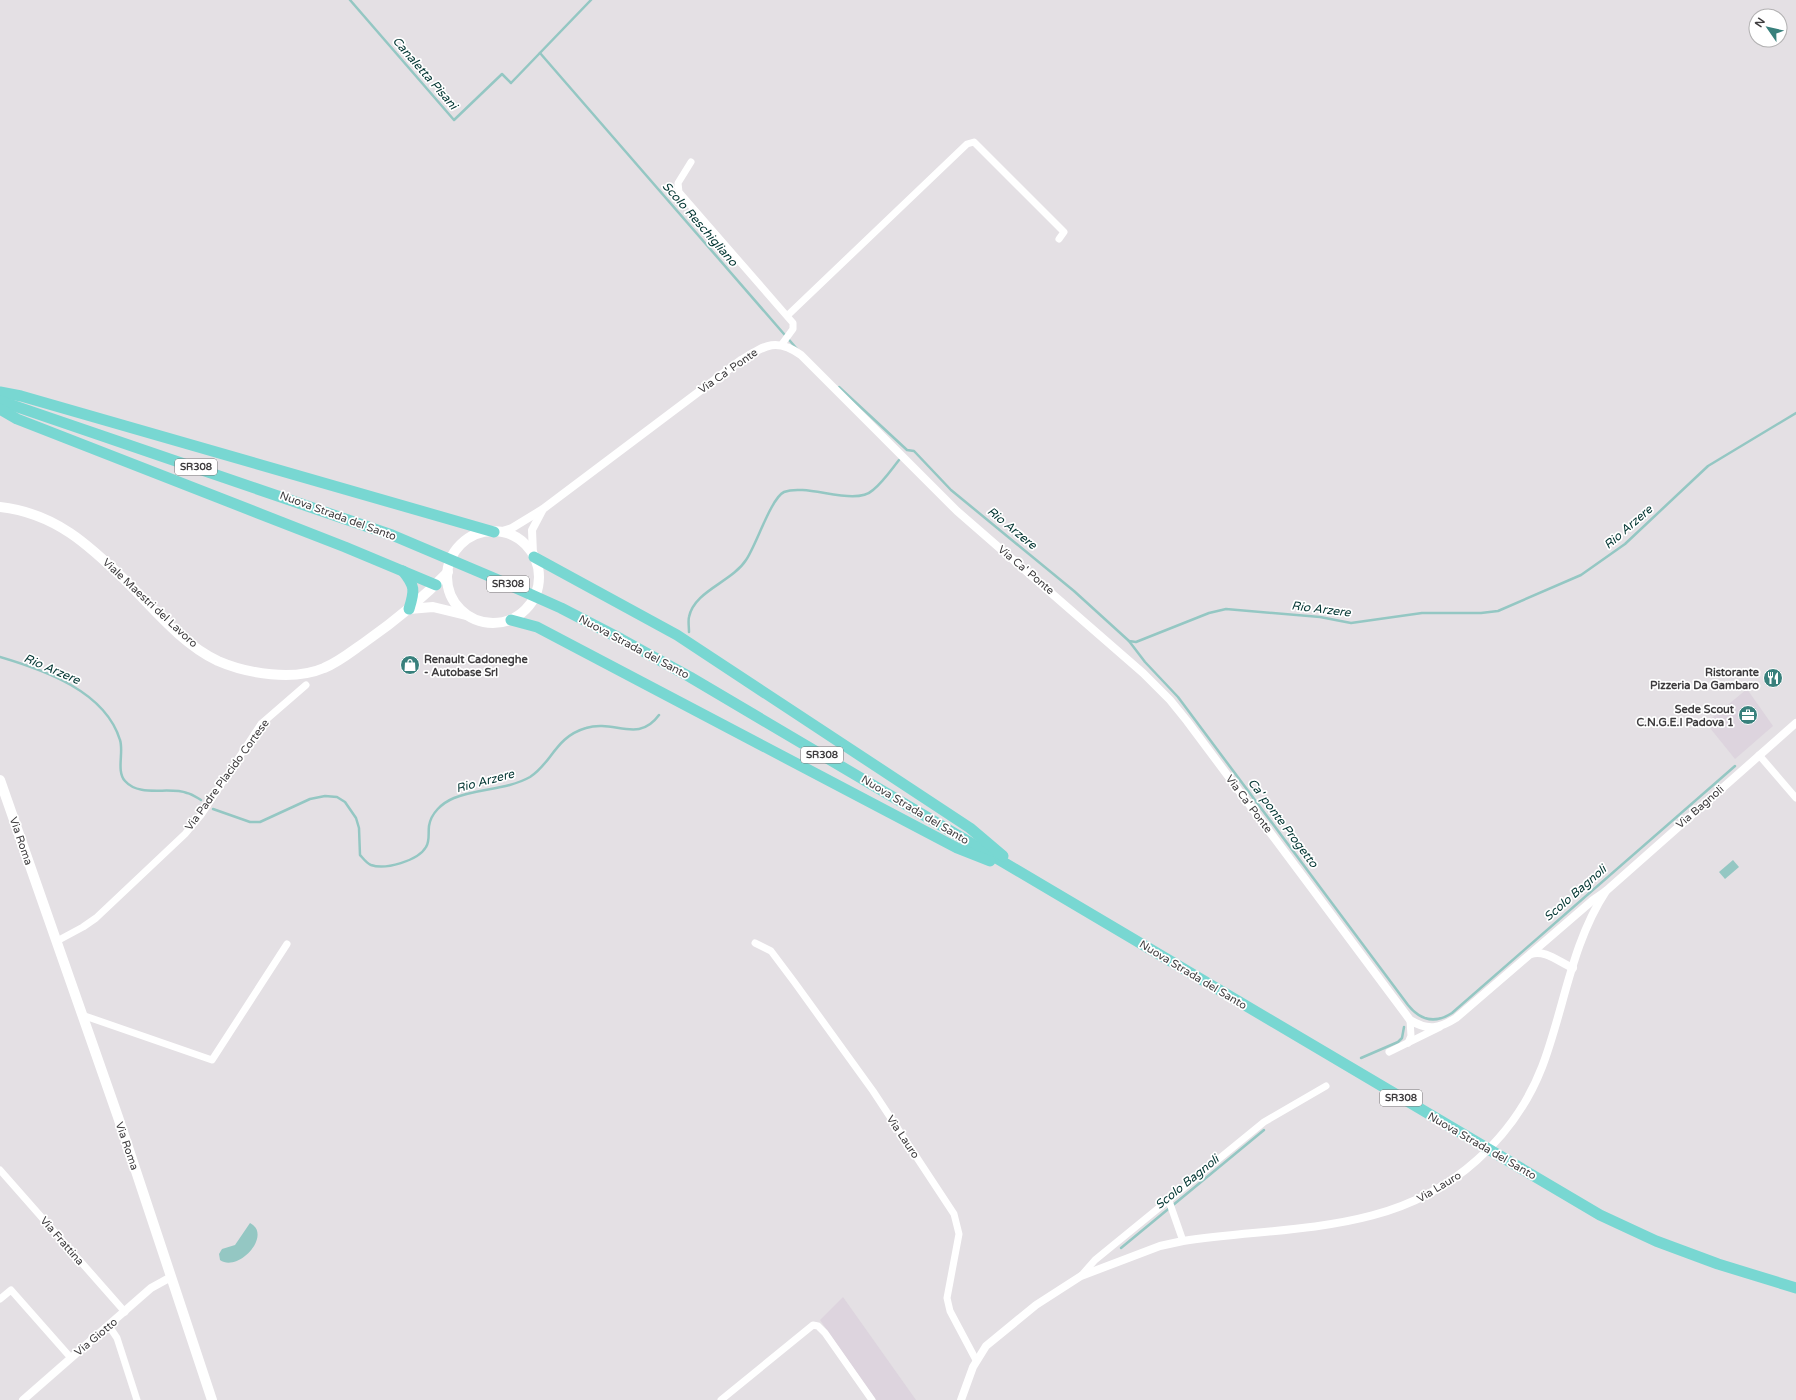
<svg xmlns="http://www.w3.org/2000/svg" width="1796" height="1400" viewBox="0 0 1796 1400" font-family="'Varela Round',sans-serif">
<rect width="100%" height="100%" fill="#e4e0e4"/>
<g fill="#ddd4de">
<polygon points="1747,689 1773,726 1735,759 1706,723"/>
<polygon points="843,1297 916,1400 876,1400 820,1320"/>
</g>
<g fill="#94c7c3">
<polygon points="1733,860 1739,867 1725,879 1719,872"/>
<path d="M250 1223C273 1235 238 1273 220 1260L219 1254 222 1249 235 1245Z"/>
</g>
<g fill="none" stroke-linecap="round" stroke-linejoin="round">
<g stroke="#94c7c3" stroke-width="2.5">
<polyline points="350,0 454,120 502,74 511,83 591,0"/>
<polyline points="540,53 797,349"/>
<polyline points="839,387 907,450 914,451 951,490 1074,591 1129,641 1136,642 1209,613 1226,609 1320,617 1351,623 1422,613 1481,613 1498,611 1581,575 1625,544 1708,466 1796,413"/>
<path d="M689 632C689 627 688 621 689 617 694 591 732 582 746 560 756 546 771 498 784 492 807 483 855 507 873 490 883 482 891 470 899 460"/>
<path d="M1129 641 1145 662 1178 697 1408 1005C1420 1020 1435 1024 1452 1013L1735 766"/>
<path d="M0 657C44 670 105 691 120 740 124 752 116 771 125 781 140 798 169 786 187 793 192 794 196 797 201 800"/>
<path d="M213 809 250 822H260L310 799 325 796 337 797 345 802 356 818 359 828 360 855C363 858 366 863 371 865 385 870 418 861 426 847 430 841 428 834 429 826 431 813 442 803 454 798 478 788 507 790 530 777 552 763 555 737 586 728 614 719 638 744 659 715"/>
<polyline points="1361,1058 1398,1042 1402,1038 1404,1027"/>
<polyline points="1121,1248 1264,1130"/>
</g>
<g stroke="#fff" stroke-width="7">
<polyline points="691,162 678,183 679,192 793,323 793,329 782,344"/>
<polyline points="788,315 967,144 974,142 1064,232 1059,239"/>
<polyline points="1759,755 1796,798"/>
<polyline points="57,941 83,927 96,918 185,834 201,815 261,724 306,685"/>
<polyline points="755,943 771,951 795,983 873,1091 954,1214 959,1234 947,1298 950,1311 976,1360"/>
<polyline points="82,1015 212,1060 287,944"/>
<polyline points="1408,1043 1411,1036 1410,1020"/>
<polyline points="1389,1052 1440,1027"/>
<polyline points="0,1170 125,1312"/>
<polyline points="1169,1201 1183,1241"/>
<polyline points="1081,1276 1095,1260 1264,1122 1326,1086"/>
<polyline points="0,1299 11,1290 71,1358"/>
<polyline points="109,1326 117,1338 137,1400"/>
<polyline points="721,1400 813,1325 818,1326 825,1333 872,1400"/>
</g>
<g stroke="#fff" stroke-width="8">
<path d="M499 532 512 528 543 509 741 360C764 346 776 337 801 355L957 511 1143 673 1170 700 1187 721 1410 1020C1428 1031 1439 1029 1456 1018L1593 900 1606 891"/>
<polyline points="533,554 532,530 542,511"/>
<path d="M1531 954C1545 949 1560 963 1573 968"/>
<polyline points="23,1400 151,1288 171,1277"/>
<path d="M961 1400 973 1367 986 1346 1036 1305 1081 1276 1160 1246 1183 1241C1288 1225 1393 1236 1477 1160 1505 1135 1528 1103 1542 1067 1564 1010 1571 944 1606 891L1796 723"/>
</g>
<g stroke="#fff" stroke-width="10">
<path d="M0 507C55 513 89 545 127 582 154 609 182 644 218 661 248 674 294 681 324 668 339 662 352 651 365 642 395 621 423 598 448 572"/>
<circle cx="493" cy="577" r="46"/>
<polyline points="409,609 433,607 466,615"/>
<polyline points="0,780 118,1117 212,1400"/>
</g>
<g stroke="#78d7d2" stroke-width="11">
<polyline points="0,392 21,396 494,532"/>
<polyline points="0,401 392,535 496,579 561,608 621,639 690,677 1600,1215 1656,1241 1718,1264 1796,1288"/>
<polyline points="0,409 17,419 345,547 436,585"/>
<polyline points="534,557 677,635 970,828 1003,856"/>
<path d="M403 571C415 586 415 590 409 609"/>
<polyline points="511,620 537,627 957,848 990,861"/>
</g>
</g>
<defs>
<g id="shop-disc" transform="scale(1)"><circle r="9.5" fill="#38807c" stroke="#fff"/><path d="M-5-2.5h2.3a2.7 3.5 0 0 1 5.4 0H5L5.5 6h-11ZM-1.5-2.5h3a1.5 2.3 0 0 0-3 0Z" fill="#fff"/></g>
<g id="restaurant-disc" transform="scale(1)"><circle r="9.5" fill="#38807c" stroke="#fff"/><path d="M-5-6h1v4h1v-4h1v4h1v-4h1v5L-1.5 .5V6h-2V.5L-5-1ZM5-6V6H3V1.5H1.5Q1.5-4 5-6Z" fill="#fff"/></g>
<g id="office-disc" transform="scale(1)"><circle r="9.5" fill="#38807c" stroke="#fff"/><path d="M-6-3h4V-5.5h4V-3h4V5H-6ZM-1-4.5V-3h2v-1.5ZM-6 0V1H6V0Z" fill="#fff"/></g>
</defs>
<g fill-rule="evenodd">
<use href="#shop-disc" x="410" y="665"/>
<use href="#restaurant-disc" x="1773" y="678"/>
<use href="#office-disc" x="1748" y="715"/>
</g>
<g text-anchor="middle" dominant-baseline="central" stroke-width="3.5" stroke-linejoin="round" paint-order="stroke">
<g fill="#fff" stroke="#787678" stroke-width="1">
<rect x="175" y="459" width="42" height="16" rx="3"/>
<rect x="487" y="576" width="42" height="16" rx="3"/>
<rect x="801" y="747" width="42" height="16" rx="3"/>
<rect x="1380" y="1090" width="42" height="16" rx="3"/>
</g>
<g font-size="10" font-weight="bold" fill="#3e3c3e">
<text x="196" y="467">SR308</text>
<text x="508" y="584">SR308</text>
<text x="822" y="755">SR308</text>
<text x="1401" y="1098">SR308</text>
</g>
<g font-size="11" fill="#3e3c3e" stroke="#fff">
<text transform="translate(728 371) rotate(-35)">Via Ca' Ponte</text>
<text transform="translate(338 516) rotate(20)">Nuova Strada del Santo</text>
<text transform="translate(1026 570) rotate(40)">Via Ca' Ponte</text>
<text transform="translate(150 603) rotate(43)">Viale Maestri del Lavoro</text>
<text transform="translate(634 647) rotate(28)">Nuova Strada del Santo</text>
<text transform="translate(227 775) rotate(-54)">Via Padre Placido Cortese</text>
<text transform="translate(1249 804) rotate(53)">Via Ca' Ponte</text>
<text transform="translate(1700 807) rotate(-41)">Via Bagnoli</text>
<text transform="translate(915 810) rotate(31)">Nuova Strada del Santo</text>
<text transform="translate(21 841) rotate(71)">Via Roma</text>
<text transform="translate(1193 975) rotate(31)">Nuova Strada del Santo</text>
<text transform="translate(903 1137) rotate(56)">Via Lauro</text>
<text transform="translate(127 1146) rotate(71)">Via Roma</text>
<text transform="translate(1482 1146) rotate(30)">Nuova Strada del Santo</text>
<text transform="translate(1439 1187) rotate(-31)">Via Lauro</text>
<text transform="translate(62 1241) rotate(49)">Via Frattina</text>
<text transform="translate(96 1337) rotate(-40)">Via Giotto</text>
</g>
<g font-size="11" font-weight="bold" fill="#3e3c3e" stroke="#fff" text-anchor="end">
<text x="424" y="659" text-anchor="start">Renault Cadoneghe<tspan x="424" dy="13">- Autobase Srl</tspan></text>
<text x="1759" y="672">Ristorante<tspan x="1759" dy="13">Pizzeria Da Gambaro</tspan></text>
<text x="1734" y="709">Sede Scout<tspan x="1734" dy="13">C.N.G.E.I Padova 1</tspan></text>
</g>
<g font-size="12" font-style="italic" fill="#003431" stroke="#fff">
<text transform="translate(425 73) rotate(49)">Canaletta Pisani</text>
<text transform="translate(700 224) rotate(49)">Scolo Reschigliano</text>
<text transform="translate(1628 527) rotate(-41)">Rio Arzere</text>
<text transform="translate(1012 528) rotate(39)">Rio Arzere</text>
<text transform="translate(1321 609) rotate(7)">Rio Arzere</text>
<text transform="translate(52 669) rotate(23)">Rio Arzere</text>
<text transform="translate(485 781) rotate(-15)">Rio Arzere</text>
<text transform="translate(1283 823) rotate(53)">Ca' ponte Progetto</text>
<text transform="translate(1575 893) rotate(-41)">Scolo Bagnoli</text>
<text transform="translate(1187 1182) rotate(-39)">Scolo Bagnoli</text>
</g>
</g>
<g transform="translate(1768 28) rotate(304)"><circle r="19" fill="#ffffff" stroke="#b2b1b2"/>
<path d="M0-3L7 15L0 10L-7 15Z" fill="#38807c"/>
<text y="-6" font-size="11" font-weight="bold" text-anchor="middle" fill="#3e3c3e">N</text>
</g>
</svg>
